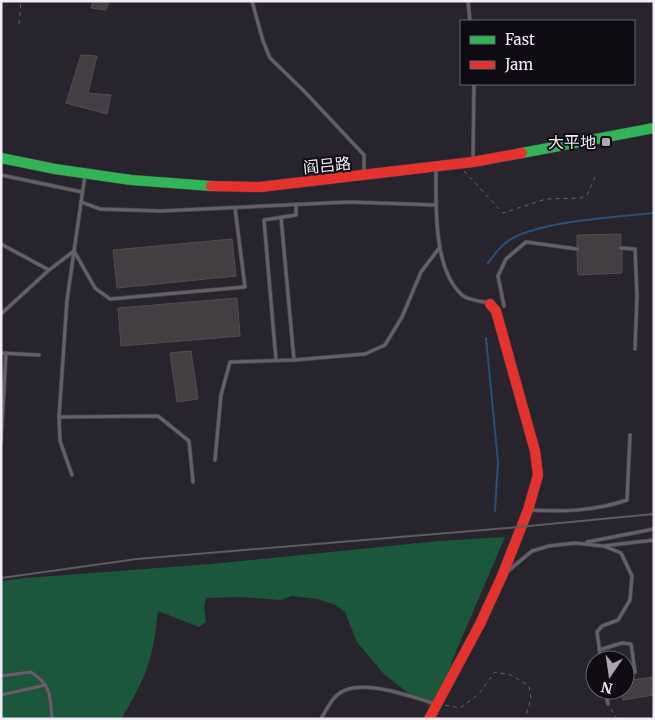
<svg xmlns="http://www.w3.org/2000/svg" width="655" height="720" viewBox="0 0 655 720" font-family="Merriweather,'Noto Sans SC',serif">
<rect width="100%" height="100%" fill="#28242d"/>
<path fill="#1b573b" d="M505 537 451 663 458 669 437 710 408 693 383 673 357 642 345 612 336 605 317 599 292 596 281 600 241 597 206 598 204 608 206 622 199 627 158 611C156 623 156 635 153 646 148 672 135 697 121 719H1V581L25 578 211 564 439 541Z"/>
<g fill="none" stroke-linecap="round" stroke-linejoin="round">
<g stroke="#27517a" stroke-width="2">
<path d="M488 263C493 257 497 250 503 245 528 221 618 217 654 213"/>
<polyline points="486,338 498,462 495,511"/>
</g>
</g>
<g fill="#443e43" stroke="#534c50">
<polygon points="93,1 109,1 106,10 91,8"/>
<polygon points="81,55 97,56 88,93 111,95 107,114 66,103"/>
<polygon points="621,234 621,245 618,248 622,251 622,273 578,275 577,252 580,249 577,246 577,235"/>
<polygon points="232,239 236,276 117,288 113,250"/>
<polygon points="237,298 240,336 121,346 118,308"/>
<polygon points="191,351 198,399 177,402 170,353"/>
<polygon points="654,677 654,695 623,700 621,690 625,690 625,681"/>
</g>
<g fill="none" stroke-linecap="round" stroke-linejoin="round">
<g stroke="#46424a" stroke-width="4.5">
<g id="lane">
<polyline points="252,1 263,41 270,58 304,91 364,155 364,173"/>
<polyline points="468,1 470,21"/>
<polyline points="473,161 474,84"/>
<path d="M436 169C436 205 433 269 462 295 467 300 480 301 488 303"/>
<polyline points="1,175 82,192"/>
<polyline points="81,202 100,209 161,211 349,202 436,205"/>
<polyline points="281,217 294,360"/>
<polyline points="1,244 49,270"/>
<polyline points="621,248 635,249 637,296 635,349"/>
<polyline points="504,306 498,276 506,259 526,242 577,249"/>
<polyline points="1,314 49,270 74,251 95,288 110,299 245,287 235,208"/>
<polyline points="1,353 39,355"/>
<polyline points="276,360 264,220 296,215 296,204"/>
<polyline points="59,417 158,416 189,441 193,482"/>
<polyline points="1,442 6,353"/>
<polyline points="215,460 221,395 230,362 294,360 365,354 385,345 402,317 421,272 440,247"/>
<polyline points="72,475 60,441 59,417 67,300 85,175"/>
<path d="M529 510C563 512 595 511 627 500L630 435"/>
<polyline points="587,542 654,529"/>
<polyline points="508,571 532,551 549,546 575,543 603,546 654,540"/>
<polyline points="599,650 622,643 631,644 635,672"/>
<polyline points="601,660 597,632 602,626 618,620 630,600 632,576 621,553 604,546"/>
<path d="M1 676 31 672C52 686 50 696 52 719"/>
<polyline points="605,690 608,704"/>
<polyline points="1,695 46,685"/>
<path d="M321 719C325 712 330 702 336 696 356 675 412 697 436 704"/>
</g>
</g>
<g stroke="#46424a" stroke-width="11">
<g id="fast">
<polyline points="522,153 654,128"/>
<polyline points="1,158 55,169 131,180 211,186"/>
</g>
</g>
<g stroke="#46424a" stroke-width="11">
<g id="jam">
<polyline points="211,186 260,187 473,162 522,153"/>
<polyline points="429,719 480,624 502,576 528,510 538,475 535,451 496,311 490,304"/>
</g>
</g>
<g stroke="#646168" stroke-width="1" stroke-dasharray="4 4" stroke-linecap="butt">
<polyline points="19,24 21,1"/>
<polyline points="464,171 503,213 546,199 581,198 587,195 595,177"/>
<polyline points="445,705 460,708 479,694 495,672 511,675 529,686 531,698 525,719"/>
<polyline points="611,709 617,719"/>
</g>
<use href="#lane" stroke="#636066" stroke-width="3"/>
<use href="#fast" stroke="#30b455" stroke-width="10"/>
<use href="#jam" stroke="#e5322d" stroke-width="10"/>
<polyline stroke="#5e5a61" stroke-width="2" points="1,578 137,559 507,528 654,514"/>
</g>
<rect fill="#aba6b1" stroke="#0f0b13" stroke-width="2" x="601" y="137" width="10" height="10" rx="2.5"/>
<g text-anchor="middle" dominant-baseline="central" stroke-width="4" stroke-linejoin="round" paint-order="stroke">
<g font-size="16" fill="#f1ecf8" stroke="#0f0b13" text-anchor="end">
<text x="596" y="142">大平地</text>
</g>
<g font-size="16" fill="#f1ecf8" stroke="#0f0b13">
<text transform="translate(327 165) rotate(-6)">阎吕路</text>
</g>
</g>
<rect width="655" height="720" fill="none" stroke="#f1ecf8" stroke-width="5"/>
<rect x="460" y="20" width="175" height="65" fill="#0f0b13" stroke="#69656f"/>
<rect x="470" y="36" width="25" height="8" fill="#30b455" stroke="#69656f"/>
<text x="505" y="45" font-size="15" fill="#f1ecf8">Fast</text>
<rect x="470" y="61" width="25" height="8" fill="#e5322d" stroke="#69656f"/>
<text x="505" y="70" font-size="15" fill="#f1ecf8">Jam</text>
<g transform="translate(610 675) rotate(193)"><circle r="24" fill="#0f0b13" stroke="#69656f"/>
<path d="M0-4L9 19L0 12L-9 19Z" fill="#aba6b1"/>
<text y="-8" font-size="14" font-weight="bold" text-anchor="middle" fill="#f1ecf8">N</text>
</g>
</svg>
